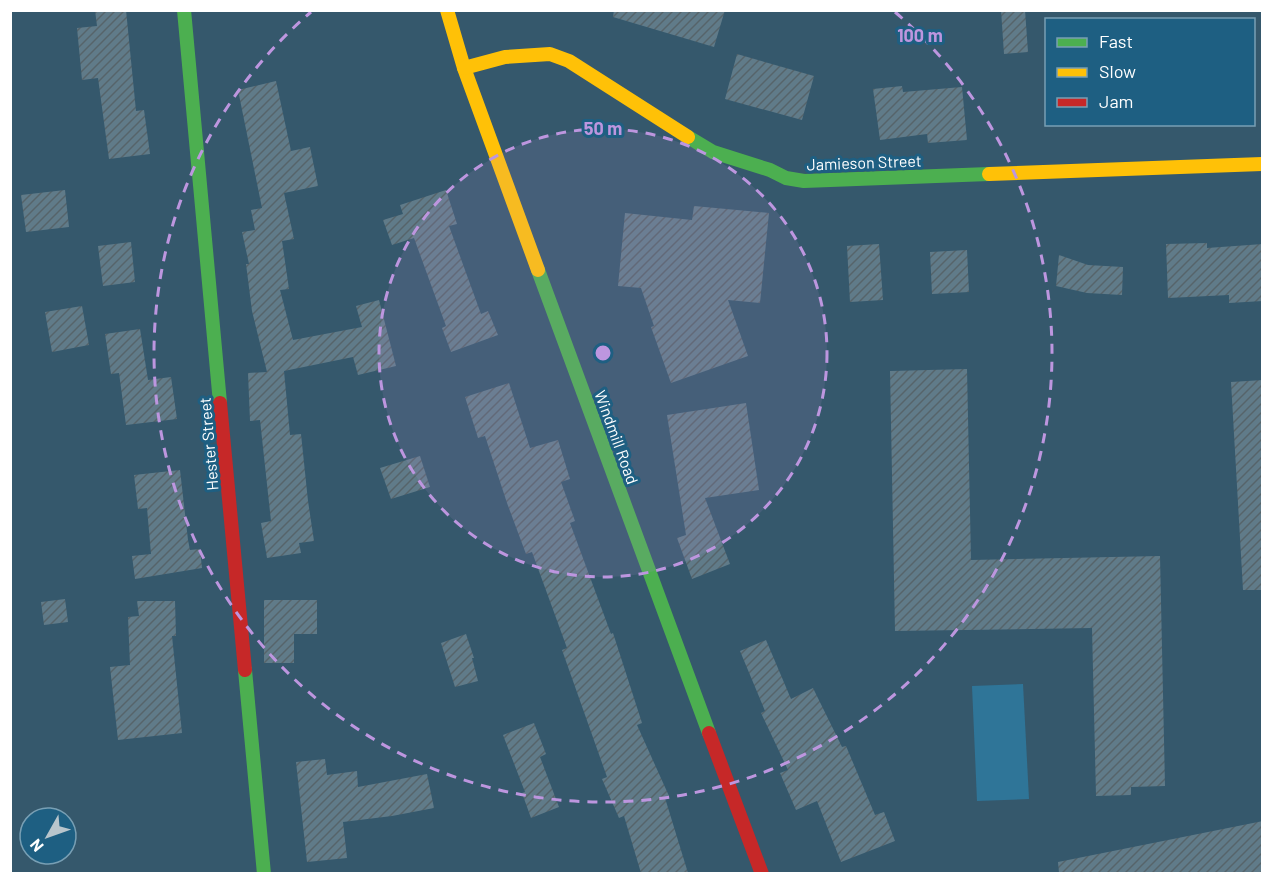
<svg xmlns="http://www.w3.org/2000/svg" width="1273" height="884" viewBox="0 0 1273 884" font-family="Barlow,sans-serif">
<defs>
<pattern id="building-hatch" width="6" height="6" patternUnits="userSpaceOnUse" patternTransform="scale(1.5)"><rect width="6" height="6" fill="#607b89"/><path d="M-1 1l2-2M0 6l6-6M5 7l2-2" fill="none" stroke="#56646a"/></pattern>
</defs>
<rect width="100%" height="100%" fill="#35586c"/>
<polygon fill="#2f7598" points="1023,684 1029,799 977,801 972,686"/>
<g fill="url(#building-hatch)">
<polygon points="95,10 126,10 136,111 144,110 150,154 109,159 98,78 82,80 77,28 97,26"/>
<polygon points="614,10 725,10 714,47 613,17"/>
<polygon points="1001,10 1025,10 1028,52 1004,54"/>
<polygon points="737,54 814,76 802,120 725,99"/>
<polygon points="276,81 291,151 310,147 318,186 284,193 294,239 282,241 289,289 280,290 293,340 362,327 356,306 379,300 396,366 358,375 353,357 284,371 290,435 301,434 308,501 314,541 299,543 301,553 267,558 261,523 271,521 260,420 250,421 248,373 267,372 252,311 246,264 249,264 242,232 255,230 251,210 262,208 238,90"/>
<polygon points="902,86 903,92 962,87 967,140 928,143 927,134 880,140 873,89"/>
<polygon points="65,190 69,227 26,232 21,195"/>
<polygon points="446,190 457,224 449,226 481,314 488,311 498,335 451,352 442,328 446,326 414,238 392,245 383,220 403,214 400,205"/>
<polygon points="694,206 769,213 760,303 728,300 748,356 671,383 651,327 654,326 641,288 618,286 625,213 692,220"/>
<polygon points="131,242 135,282 103,286 98,246"/>
<polygon points="1207,243 1207,248 1263,244 1263,301 1229,303 1229,295 1168,298 1166,244"/>
<polygon points="879,244 883,300 850,302 847,246"/>
<polygon points="967,250 969,292 932,294 930,252"/>
<polygon points="1059,255 1088,265 1123,267 1122,295 1087,293 1056,286"/>
<polygon points="82,306 89,345 52,352 45,312"/>
<polygon points="140,329 148,380 171,377 177,419 126,425 119,373 111,374 105,334"/>
<polygon points="967,369 971,560 1160,556 1165,786 1131,787 1131,795 1096,796 1092,628 895,631 890,371"/>
<polygon points="1263,380 1263,590 1243,590 1231,382"/>
<polygon points="509,383 530,448 558,440 570,479 561,482 575,521 570,523 611,634 613,633 642,723 637,725 669,796 665,798 688,873 641,873 624,816 619,818 602,779 607,777 562,650 567,648 532,552 526,554 507,503 485,436 478,438 465,397"/>
<polygon points="746,403 759,490 705,498 730,564 692,579 677,538 686,535 667,415"/>
<polygon points="420,456 430,487 391,499 380,468"/>
<polygon points="180,470 188,540 190,550 200,549 202,568 135,579 132,556 151,554 147,508 138,509 134,475"/>
<polygon points="65,599 68,622 44,625 41,602"/>
<polygon points="264,600 317,600 317,634 294,634 294,663 264,663"/>
<polygon points="137,601 175,601 176,636 172,636 182,733 118,740 110,667 130,665 128,617 139,616"/>
<polygon points="466,634 474,658 472,658 478,681 455,687 441,643"/>
<polygon points="766,640 791,699 813,688 842,747 846,746 875,815 884,812 895,841 841,862 817,801 796,810 780,773 788,770 761,713 765,711 740,651"/>
<polygon points="534,723 546,754 540,757 559,807 531,818 522,793 525,792 503,735"/>
<polygon points="325,759 327,775 357,771 358,787 427,774 434,808 392,816 343,822 347,858 307,862 296,762"/>
<polygon points="1263,821 1263,873 1059,873 1058,862"/>
</g>
<g fill="none" stroke-linecap="round" stroke-linejoin="round">
<g stroke="#4caf50" stroke-width="14">
<polyline points="184,10 220,403"/>
<polyline points="688,137 713,152 770,170 786,178 804,181 989,174"/>
<polyline points="538,270 709,733"/>
<polyline points="245,670 264,874"/>
</g>
<g stroke="#ffc107" stroke-width="14">
<polyline points="447,10 464,68 538,270"/>
<polyline points="464,68 505,57 550,54 569,61 688,137"/>
<polyline points="989,174 1262,164"/>
</g>
<g stroke="#c62828" stroke-width="14">
<polyline points="220,403 245,670"/>
<polyline points="709,733 762,874"/>
</g>
</g>
<circle cx="603" cy="353" r="224" fill="#bd96df" fill-opacity=".12"/>
<g fill="none" stroke="#bd96df" stroke-width="3" stroke-dasharray="10 8">
<circle cx="603" cy="353" r="224"/>
<path d="M895 12A449 449 0 1 1 311 12"/>
</g>
<g text-anchor="middle" dominant-baseline="central" stroke-width="6" stroke-linejoin="round" paint-order="stroke">
<g font-size="16" fill="#fff" stroke="#1e5f82">
<text transform="translate(864 162) rotate(-2)">Jamieson Street</text>
<text transform="translate(617 437) rotate(70)">Windmill Road</text>
<text transform="translate(208 444) rotate(-95)">Hester Street</text>
</g>
</g>
<circle cx="603" cy="353" r="9" fill="#bd96df" stroke="#1e5f82" stroke-width="3"/>
<g font-size="18" text-anchor="middle" font-weight="bold" fill="#bd96df" stroke="#1e5f82" stroke-width="6" stroke-linejoin="round" paint-order="stroke">
<text x="920" y="42">100 m</text>
<text x="603" y="135">50 m</text>
</g>
<rect width="1273" height="884" fill="none" stroke="#ffffff" stroke-width="24"/>
<rect x="1045" y="18" width="210" height="108" fill="#1e5f82" stroke="#789fb4" stroke-width="1.5"/>
<rect x="1057" y="38" width="30" height="9" fill="#4caf50" stroke="#789fb4" stroke-width="1.5"/>
<text x="1099" y="48" font-size="18" fill="#ffffff">Fast</text>
<rect x="1057" y="68" width="30" height="9" fill="#ffc107" stroke="#789fb4" stroke-width="1.5"/>
<text x="1099" y="78" font-size="18" fill="#ffffff">Slow</text>
<rect x="1057" y="98" width="30" height="9" fill="#c62828" stroke="#789fb4" stroke-width="1.5"/>
<text x="1099" y="108" font-size="18" fill="#ffffff">Jam</text>
<g transform="translate(48 836) rotate(230)"><circle r="28" fill="#1e5f82" stroke="#789fb4" stroke-width="1.5"/>
<path d="M0-4.5L10 22L0 15L-10 22Z" fill="#b8c5cc"/>
<text y="-9" font-size="16" font-weight="bold" text-anchor="middle" fill="#ffffff">N</text>
</g>
</svg>
